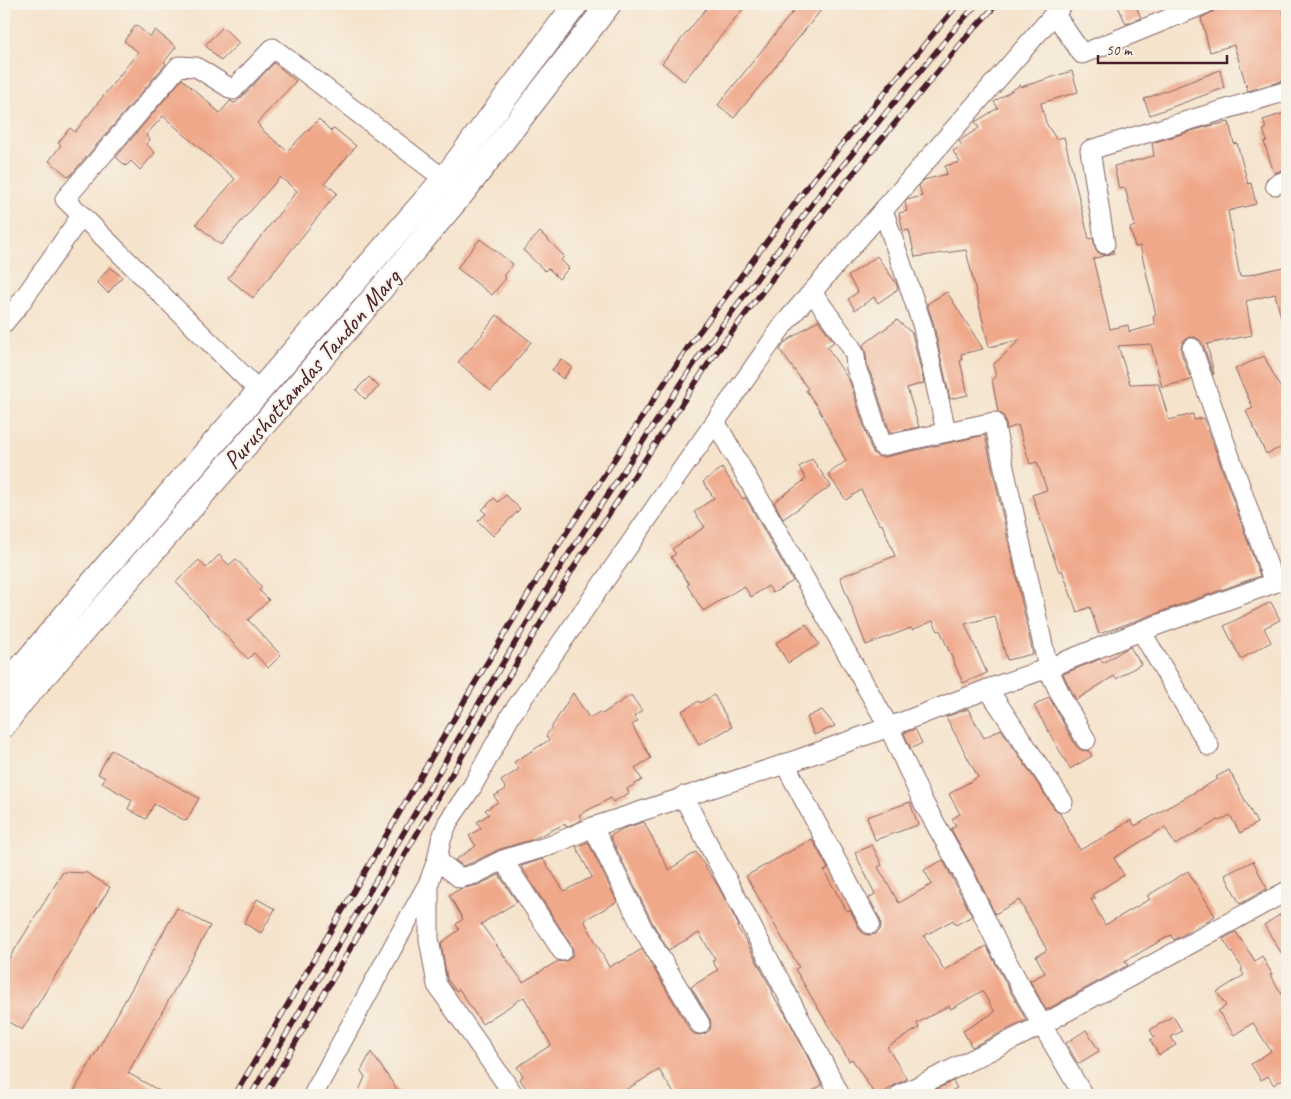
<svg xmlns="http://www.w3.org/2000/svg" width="1291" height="1099" viewBox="0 0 1291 1099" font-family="Caveat,sans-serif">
<rect width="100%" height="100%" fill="#f7f3e8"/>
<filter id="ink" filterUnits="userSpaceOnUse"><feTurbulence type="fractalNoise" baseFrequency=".02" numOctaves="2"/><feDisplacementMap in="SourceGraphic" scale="10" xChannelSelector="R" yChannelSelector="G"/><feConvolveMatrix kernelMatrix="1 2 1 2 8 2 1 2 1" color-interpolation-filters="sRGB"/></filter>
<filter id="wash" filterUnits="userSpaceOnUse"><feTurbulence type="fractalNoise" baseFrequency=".0096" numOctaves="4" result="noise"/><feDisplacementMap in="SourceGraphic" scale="20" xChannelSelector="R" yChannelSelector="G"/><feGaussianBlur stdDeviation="1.12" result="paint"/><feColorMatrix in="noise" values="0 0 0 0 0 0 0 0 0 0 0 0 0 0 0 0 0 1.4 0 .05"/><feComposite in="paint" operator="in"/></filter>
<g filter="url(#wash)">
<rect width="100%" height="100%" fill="#f5e3cc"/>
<g id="blocks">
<g fill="#f0a88a">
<polygon points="710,4 747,4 684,81 662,63"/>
<polygon points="799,4 826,4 734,118 718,105"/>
<polygon points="1117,4 1135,4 1141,18 1126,24"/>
<polygon points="1216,4 1281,4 1287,27 1287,77 1285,78 1285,80 1248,91 1234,45 1210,52 1201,18 1214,11"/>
<polygon points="136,25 150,37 155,30 176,47 164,62 166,64 69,177 49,161 61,145 58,143 70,128 75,132 138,52 124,41"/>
<polygon points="223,27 239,43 221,61 205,45"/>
<polygon points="274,63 296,81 257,123 260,126 259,127 287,151 319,119 331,131 334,128 356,146 325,183 337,193 253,298 228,278 297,191 280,177 221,245 196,224 235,179 163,116 146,135 150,140 146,144 155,153 140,170 131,161 126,166 116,157 182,79 220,113 230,101 235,103 241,98"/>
<polygon points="1220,70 1224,88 1150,115 1144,99"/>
<polygon points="1072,71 1078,92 1041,103 1046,123 1056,139 1064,137 1089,239 1093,238 1096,251 1101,254 1107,255 1113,251 1114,253 1093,259 1110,329 1128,325 1129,332 1155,325 1153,316 1156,315 1140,246 1135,247 1130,228 1135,226 1125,188 1119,189 1114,166 1154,156 1152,143 1205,127 1229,122 1234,144 1237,143 1248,184 1251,183 1256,204 1228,211 1240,277 1287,266 1287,321 1282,321 1275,294 1246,301 1252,335 1207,344 1214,374 1213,375 1203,344 1200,340 1195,337 1189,337 1184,340 1181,346 1181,352 1191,380 1162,387 1151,344 1118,346 1130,384 1158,383 1169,420 1193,414 1194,420 1204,418 1260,576 1099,634 1090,607 1077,612 1062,570 1059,572 1032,495 1047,490 1037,462 1030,464 1018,425 1007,429 1005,419 1003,415 998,412 992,379 996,377 993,365 1020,340 989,347 966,250 915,257 909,230 903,231 899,213 907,211 905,202 907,200 922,196 919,186 924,180 947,174 945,166 960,162 953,151 962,145 959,141 979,128 975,122 998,108 994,102 1020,85 1021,87"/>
<polygon points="1287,112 1287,169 1274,173 1264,142 1267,141 1263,130 1266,129 1263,120"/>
<polygon points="540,232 564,256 561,260 569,268 559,279 548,268 545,271 523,250"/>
<polygon points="480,239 513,264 503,276 506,278 492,295 457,268"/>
<polygon points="877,256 896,283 898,289 878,303 874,297 855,310 848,299 858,292 848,276"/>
<polygon points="110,267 122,277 108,293 97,282"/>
<polygon points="947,292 983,349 961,354 962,360 960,361 968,395 950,399 933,322 927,304"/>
<polygon points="497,315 531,342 510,369 491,391 458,362 483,334 482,334"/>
<polygon points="818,320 834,342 827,347 850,382 871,449 874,454 879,457 884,457 985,435 1033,654 1007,660 995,616 965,624 987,673 963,683 940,630 938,631 933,621 912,630 911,628 866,645 840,577 895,556 882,524 880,525 861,490 846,500 828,474 846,461 817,406 806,390 808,389 780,350 784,343"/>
<polygon points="897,320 912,333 924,383 907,388 919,427 890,433 875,385 867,365 866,354 863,345"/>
<polygon points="1264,356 1287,401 1287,445 1266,454 1246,411 1253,408 1235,369"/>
<polygon points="561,359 572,367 563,379 552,370"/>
<polygon points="369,377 379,387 365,399 356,390"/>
<polygon points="812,459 831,486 783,519 774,502 806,479 799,467"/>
<polygon points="722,468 743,499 745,497 793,581 773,593 768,586 751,597 744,586 703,611 687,585 689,584 671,557 676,554 672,549 705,527 694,512 714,498 703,482"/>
<polygon points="506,495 520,509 493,536 478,521 486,514 482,510 494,498 498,502"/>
<polygon points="219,555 229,565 236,559 262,587 259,590 269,600 248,620 281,655 268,668 254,653 248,659 176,582 199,560 206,568"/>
<polygon points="1271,602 1280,620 1264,628 1271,642 1241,659 1224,626"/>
<polygon points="806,624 819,644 788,663 776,643"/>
<polygon points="1130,647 1141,664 1116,679 1114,676 1076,700 1063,674 1100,659 1103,663 1124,650"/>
<polygon points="573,693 589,718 600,712 602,714 631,695 642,711 634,716 638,721 632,725 651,758 635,768 642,780 627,789 629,793 613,802 611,798 579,815 582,820 566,827 565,824 531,840 500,849 471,863 463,866 455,860 476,846 469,836 481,828 477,822 489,814 485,810 498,802 494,796 506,789 501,781 519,769 514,762 549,740 546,736"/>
<polygon points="714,695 732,727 699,745 682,711 699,701 700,703"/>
<polygon points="1049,697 1076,746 1081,750 1089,751 1092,756 1070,769 1034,706"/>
<polygon points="968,709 984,738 1001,729 1054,808 1059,812 1080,850 1118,829 1117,828 1131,820 1135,826 1218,779 1216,777 1229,770 1257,823 1240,833 1230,815 1219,821 1218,820 1175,845 1165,827 1114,858 1124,875 1093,894 1095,898 1091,899 1105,925 1150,899 1147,896 1188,871 1215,916 1174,940 1171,935 1125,961 1128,965 1046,1010 1030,981 1045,973 1036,956 1047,950 1019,900 995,914 974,870 951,829 956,826 952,819 960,814 949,794 978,777 946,717"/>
<polygon points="822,710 835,726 814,735 807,717"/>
<polygon points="915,729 922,743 911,749 904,733"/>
<polygon points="111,750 199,798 186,821 154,804 146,819 128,809 132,800 102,783 105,778 98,774"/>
<polygon points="910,802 918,825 875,840 867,817"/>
<polygon points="644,822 669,870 696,852 718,886 739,926 737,927 747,943 773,992 772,994 786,1015 822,1085 806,1095 675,1095 659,1070 617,1095 530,1095 520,1079 523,1076 517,1067 551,1045 524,997 482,1024 459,989 456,991 447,979 441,943 459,930 456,924 463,919 449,895 460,889 478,885 499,875 517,902 481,924 523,982 558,961 563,962 568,960 572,956 573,951 571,945 521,866 543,859 564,891 592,877 576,847 588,842 617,902 584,920 609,967 618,962 619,963 642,949 690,1030 694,1034 700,1035 706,1033 710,1030 711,1024 710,1019 691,987 718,970 712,961 715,959 699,933 668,950 653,924 610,836 622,829"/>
<polygon points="812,839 828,869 824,871 847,911 850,910 860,930 864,934 869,935 876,934 880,930 881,924 880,919 869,898 875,894 855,853 872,845 882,865 878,867 899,903 932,884 924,870 943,860 972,916 956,925 953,920 924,936 944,970 986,946 1026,1020 972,1047 963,1031 995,1012 982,991 951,1009 949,1006 917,1023 919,1028 887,1047 907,1079 895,1085 880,1095 875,1095 852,1059 849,1061 795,969 799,967 746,876"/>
<polygon points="1253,861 1267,889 1240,904 1225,875"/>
<polygon points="63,872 87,873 110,887 22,1030 4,1019 4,967"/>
<polygon points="257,899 275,909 261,933 244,923"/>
<polygon points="177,908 210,926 128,1073 167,1095 72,1095"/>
<polygon points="1287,910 1287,962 1264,925"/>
<polygon points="1236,932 1255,961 1262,956 1272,974 1270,975 1287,1002 1287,1076 1274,1085 1268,1076 1261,1080 1251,1064 1271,1051 1253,1023 1234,1035 1218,1011 1226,1006 1217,992 1244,975 1241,970 1243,969 1223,939"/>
<polygon points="1173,1016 1182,1031 1171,1037 1176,1045 1159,1055 1150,1040 1154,1037 1150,1030"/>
<polygon points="1086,1030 1099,1051 1078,1064 1066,1043"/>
<polygon points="371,1052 401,1095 357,1095 365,1077 361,1071"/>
<polygon points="953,1081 957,1088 943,1095 925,1095"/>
</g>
</g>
</g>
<g filter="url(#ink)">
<use href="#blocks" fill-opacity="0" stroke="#866463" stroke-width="1"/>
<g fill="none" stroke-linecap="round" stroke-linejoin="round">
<g stroke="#866463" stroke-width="21">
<g id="minor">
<polyline points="1054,13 1082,54 1205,4"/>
<polyline points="1275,185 1287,180"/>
<polyline points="883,210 922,324 946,431"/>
<polyline points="1105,244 1090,150 1287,91"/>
<polyline points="812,292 850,345 855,355 856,368 864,388 882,446 994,422 1048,668 1063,700 1086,740"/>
<polyline points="4,323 19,305 81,216"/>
<polyline points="1192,348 1274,583"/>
<polyline points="260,392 65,199 179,66 196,67 233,90 273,48 444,179"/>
<polyline points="716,423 889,727 922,800 964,875 999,947 1042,1025 1083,1095"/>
<polyline points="1141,631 1209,746"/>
<polyline points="988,689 1063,802"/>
<polyline points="785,764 870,924"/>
<polyline points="683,796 840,1095"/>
<polyline points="593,827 643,929 700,1024"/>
<polyline points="437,860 460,878 475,874 503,860 552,845 593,827 785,764 889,727 988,689 1048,668 1141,631 1274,583 1287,574"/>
<polyline points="503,860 562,951"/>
<polyline points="429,884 429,939 437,985 514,1095"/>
<polyline points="313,1095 394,945 429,882 437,860 441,840 448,822 472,787 511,715 673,482 784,324 1063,4"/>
<polyline points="900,1095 1042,1025 1287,891"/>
</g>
</g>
<g stroke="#866463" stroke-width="26">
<g id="major">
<polyline points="4,688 106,567 444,179 576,4"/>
<polyline points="4,725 22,701 354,321 464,191 609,4"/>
</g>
</g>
<use href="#minor" stroke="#fff" stroke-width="19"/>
<use href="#major" stroke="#fff" stroke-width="24"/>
<g stroke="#4a1f2b" stroke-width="5.5">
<g id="rail">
<polyline points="235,1095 469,693 552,555 688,347 814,178 958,4"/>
<polyline points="251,1095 482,698 564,561 700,355 825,187 958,25 977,4"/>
<polyline points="265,1095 493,703 574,567 710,361 837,193 969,34 997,4"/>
</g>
</g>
<use href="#rail" stroke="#f7f3e8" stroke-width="4" stroke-dasharray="11" stroke-linecap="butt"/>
</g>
</g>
<g text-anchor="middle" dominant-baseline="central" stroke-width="4" stroke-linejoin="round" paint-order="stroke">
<g font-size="25" fill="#4a1f2b" stroke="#f7f3e8">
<text transform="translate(312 369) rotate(-49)">Purushottamdas Tandon Marg</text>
</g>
</g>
<rect width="1291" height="1099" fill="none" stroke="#f7f3e8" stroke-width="20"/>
<path d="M1098 55v8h129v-8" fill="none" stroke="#4a1f2b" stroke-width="2.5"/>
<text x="1106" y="55" font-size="15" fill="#4a1f2b" stroke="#f7f3e8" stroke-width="4" paint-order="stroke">50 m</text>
</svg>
